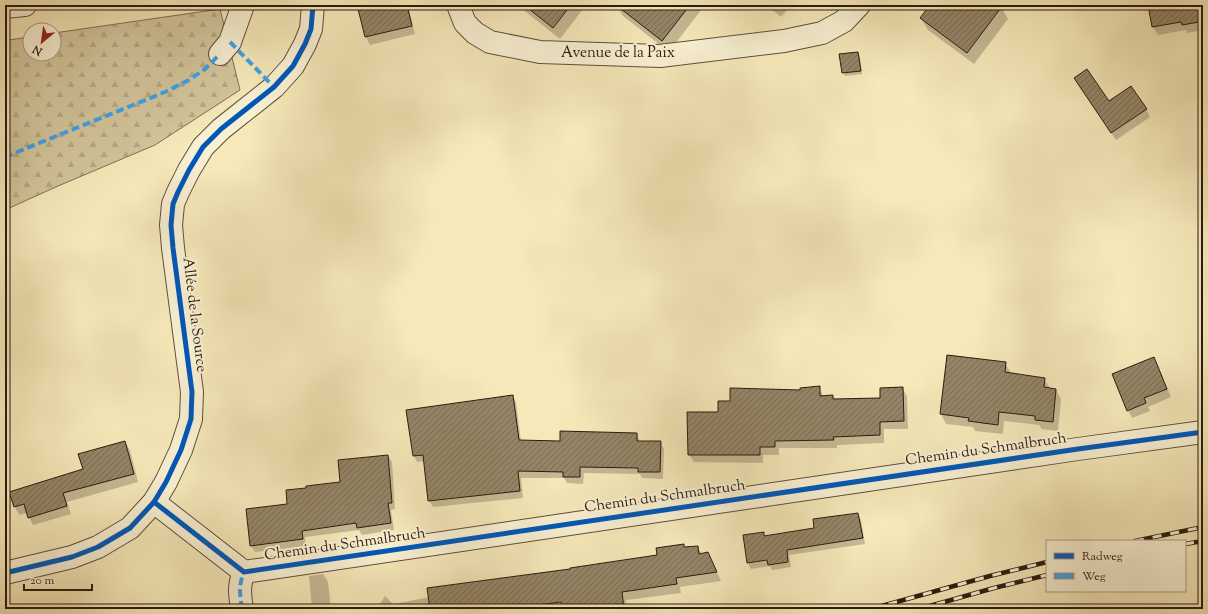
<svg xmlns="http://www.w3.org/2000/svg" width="1208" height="614" viewBox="0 0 1208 614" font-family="'Sorts Mill Goudy',serif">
<defs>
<pattern id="forest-firs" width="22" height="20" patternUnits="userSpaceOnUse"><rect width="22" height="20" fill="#d3c59c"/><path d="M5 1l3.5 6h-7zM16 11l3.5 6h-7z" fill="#b5a985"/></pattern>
<pattern id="building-hatch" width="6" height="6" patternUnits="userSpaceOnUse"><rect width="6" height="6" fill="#948567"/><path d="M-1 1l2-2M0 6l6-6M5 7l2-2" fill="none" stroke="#796c53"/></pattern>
</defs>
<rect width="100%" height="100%" fill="#f5e8b9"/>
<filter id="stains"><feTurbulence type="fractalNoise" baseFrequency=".005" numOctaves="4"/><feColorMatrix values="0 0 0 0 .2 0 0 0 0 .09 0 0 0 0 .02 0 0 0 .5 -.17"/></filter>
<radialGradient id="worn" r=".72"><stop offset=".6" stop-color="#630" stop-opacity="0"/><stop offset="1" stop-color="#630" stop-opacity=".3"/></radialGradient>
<polygon fill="url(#forest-firs)" stroke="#7f7055" points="220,9 240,90 155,145 58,186 5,210 5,124 9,123 8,40 30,37 30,54 54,54 54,33"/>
<g fill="#0003">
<polygon points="377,5 408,5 415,34 370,45 366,37"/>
<polygon points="517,5 586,5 560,39"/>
<polygon points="616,5 704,5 704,6 669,52 623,16"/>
<polygon points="766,5 791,5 781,17"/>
<polygon points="931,5 998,5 1001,7 1008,19 974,64 928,30 921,18"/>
<polygon points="1149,5 1195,5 1200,13 1203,30 1187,33 1186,30 1158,35 1153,27"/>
<polygon points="858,53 860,57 862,74 845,76 843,72"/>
<polygon points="1080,86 1109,102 1146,109 1150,117 1116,140"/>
<polygon points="1198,118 1203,118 1203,167 1198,159"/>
<polygon points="1153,358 1158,366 1171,397 1148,407 1150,411 1132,418 1128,410"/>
<polygon points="1005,363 1011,373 1044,379 1050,388 1056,390 1061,399 1058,431 1042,429 1039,425 1004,421 1003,434 975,431 973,427 946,424 941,414"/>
<polygon points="819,387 824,397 833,396 835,400 881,399 902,388 907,396 908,429 884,429 884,443 837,445 837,448 779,448 779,455 763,455 763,463 694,462 689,454 719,413 731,402 801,391"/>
<polygon points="512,396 516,402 521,441 561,442 637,434 640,442 660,442 664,449 663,479 642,478 640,474 584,473 583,484 567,483 564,478 521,478 523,498 433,507 429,500 425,461 417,462 414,456"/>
<polygon points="125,442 130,450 138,482 67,502 71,514 33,525 27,513 19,515 15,507 84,470"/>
<polygon points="388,456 392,462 395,509 391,510 394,530 362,535 359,530 305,537 306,546 255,552 251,546 247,510 289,505 307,489 341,483"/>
<polygon points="858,514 861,520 865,544 789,555 791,567 772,570 770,566 751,569 748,563 744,536 763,533 765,537 815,529"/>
<polygon points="683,545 685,548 697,547 702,554 708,553 721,581 680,587 681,593 626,600 627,609 566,609 601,604 601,602 564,607 564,609 368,609 378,607 385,596 393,604 571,570 659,556"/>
<polygon points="323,574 328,582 331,609 312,609 309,576"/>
</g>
<g fill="url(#building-hatch)" stroke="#2b1a0e">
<polygon points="373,5 407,5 412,26 365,37 358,9"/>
<polygon points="524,5 571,5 553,28"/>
<polygon points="616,5 690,5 662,41"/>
<polygon points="930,5 1003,5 967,53 920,18"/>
<polygon points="1148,5 1203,5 1203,18 1198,19 1199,22 1182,25 1181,22 1152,27"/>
<polygon points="858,52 861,71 842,73 839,54"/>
<polygon points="1087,69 1109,101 1131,86 1147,109 1111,133 1074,78"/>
<polygon points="947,355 1006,362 1005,372 1045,378 1044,387 1056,389 1053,422 1035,420 1035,416 999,412 998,425 968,421 969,418 940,414"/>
<polygon points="1154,357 1167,389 1144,398 1146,403 1127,411 1112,374"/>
<polygon points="820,386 820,396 833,395 833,399 880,398 880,388 903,387 904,421 880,422 880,435 833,437 834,440 775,441 775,447 760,447 760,455 688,455 687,412 718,412 718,401 730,401 730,388 800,390 800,388"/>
<polygon points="513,395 519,440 560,441 560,431 637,433 637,441 661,441 660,472 638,472 638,468 580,467 580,477 563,477 563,472 518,471 520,491 428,501 423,455 413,456 406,410"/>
<polygon points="125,441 134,474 63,493 67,506 28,518 24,504 14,507 9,492 83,469 78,454"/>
<polygon points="388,455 392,503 388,503 391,523 357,528 356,523 302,531 303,539 250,546 246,509 287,504 286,490 306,488 306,486 340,482 338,460"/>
<polygon points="858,513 863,538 787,550 788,562 768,565 767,560 747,563 743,535 764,532 764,536 814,528 813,519"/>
<polygon points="684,544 684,547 698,546 699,554 708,552 717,572 676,578 677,584 622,592 624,609 597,609 596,604 562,608 561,602 509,609 430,609 427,588 570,569 570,568 657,555 656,548"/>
</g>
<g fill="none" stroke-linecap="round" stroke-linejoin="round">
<g stroke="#5e4e39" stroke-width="24">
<g id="minor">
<polyline points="458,5 465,23 475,33 490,42 540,52 660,56 784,41 822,33 844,21 859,5"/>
<polyline points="5,7 25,5"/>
<polyline points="220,54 230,42 243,5"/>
<polyline points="154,502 244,572 1078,449 1203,432"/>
<polyline points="5,573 72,557 98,547 130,528 154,502 166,482 181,450 191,419 192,392 173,248 171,225 173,204 178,192 189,170 203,147 221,129 274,87 293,66 305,44 311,29 313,5"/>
<path d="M242 609C240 594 238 587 244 572"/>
</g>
</g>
<use href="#minor" stroke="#f8f0d2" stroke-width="22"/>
<g stroke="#2b1a0e" stroke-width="4.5">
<g id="rail">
<polyline points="1135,541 1203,527"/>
<polyline points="1185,544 1203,541"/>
<polyline points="871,609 990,576 1047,562"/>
<polyline points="919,609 994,588 1047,575"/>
</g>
</g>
<use href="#rail" stroke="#f8f0d2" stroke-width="3" stroke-dasharray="9" stroke-linecap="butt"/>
<g stroke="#3ea2e9" stroke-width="4" stroke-dasharray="8 4" stroke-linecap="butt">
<polyline points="230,42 274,87"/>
<polyline points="5,157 165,92 189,80 205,69 220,54"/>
<path d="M242 609C240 594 238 587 244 572"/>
</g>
<g stroke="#f8f0d2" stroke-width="8">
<g id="cycleway">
<polyline points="154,502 244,572 1078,449 1203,432"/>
<polyline points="5,573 72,557 98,547 130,528 154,502 166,482 181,450 191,419 192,392 173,248 171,225 173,204 178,192 189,170 203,147 221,129 274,87 293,66 305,44 311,29 313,5"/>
</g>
</g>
<use href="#cycleway" stroke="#0057b8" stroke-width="5"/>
</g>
<g text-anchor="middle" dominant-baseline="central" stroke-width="4" stroke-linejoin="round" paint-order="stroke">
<g font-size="15" fill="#2b1a0e" stroke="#f8f0d2">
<text x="618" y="53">Avenue de la Paix</text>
<text transform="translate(194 315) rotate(83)">Allée de la Source</text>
<text transform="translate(986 450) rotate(-8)">Chemin du Schmalbruch</text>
<text transform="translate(665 497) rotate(-8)">Chemin du Schmalbruch</text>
<text transform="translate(345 545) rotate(-8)">Chemin du Schmalbruch</text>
</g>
</g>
<rect width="1208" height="614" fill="none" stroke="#f5e8b9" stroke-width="20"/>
<rect x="6" y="6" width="1196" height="602" fill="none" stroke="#2b1a0e" stroke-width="2"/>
<rect x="10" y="10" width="1188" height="594" fill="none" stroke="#2b1a0e"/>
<rect x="1046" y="540" width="140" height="52" fill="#f8f0d2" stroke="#a69a84"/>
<rect x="1054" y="553" width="20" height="6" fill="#0057b8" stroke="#a69a84"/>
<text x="1082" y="560" font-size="12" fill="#2b1a0e">Radweg</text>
<rect x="1054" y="573" width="20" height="6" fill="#3ea2e9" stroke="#a69a84"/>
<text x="1082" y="580" font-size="12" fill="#2b1a0e">Weg</text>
<g transform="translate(42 42) rotate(209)"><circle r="19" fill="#f8f0d2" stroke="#a69a84"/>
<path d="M0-3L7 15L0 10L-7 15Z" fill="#8f2418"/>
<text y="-6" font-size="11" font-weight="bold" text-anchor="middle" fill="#2b1a0e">N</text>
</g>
<path d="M24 584v6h68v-6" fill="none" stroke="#2b1a0e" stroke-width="2"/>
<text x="30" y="584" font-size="12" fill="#2b1a0e" stroke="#f8f0d2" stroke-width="3" paint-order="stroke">20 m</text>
<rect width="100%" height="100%" filter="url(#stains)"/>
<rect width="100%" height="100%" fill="url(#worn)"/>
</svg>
